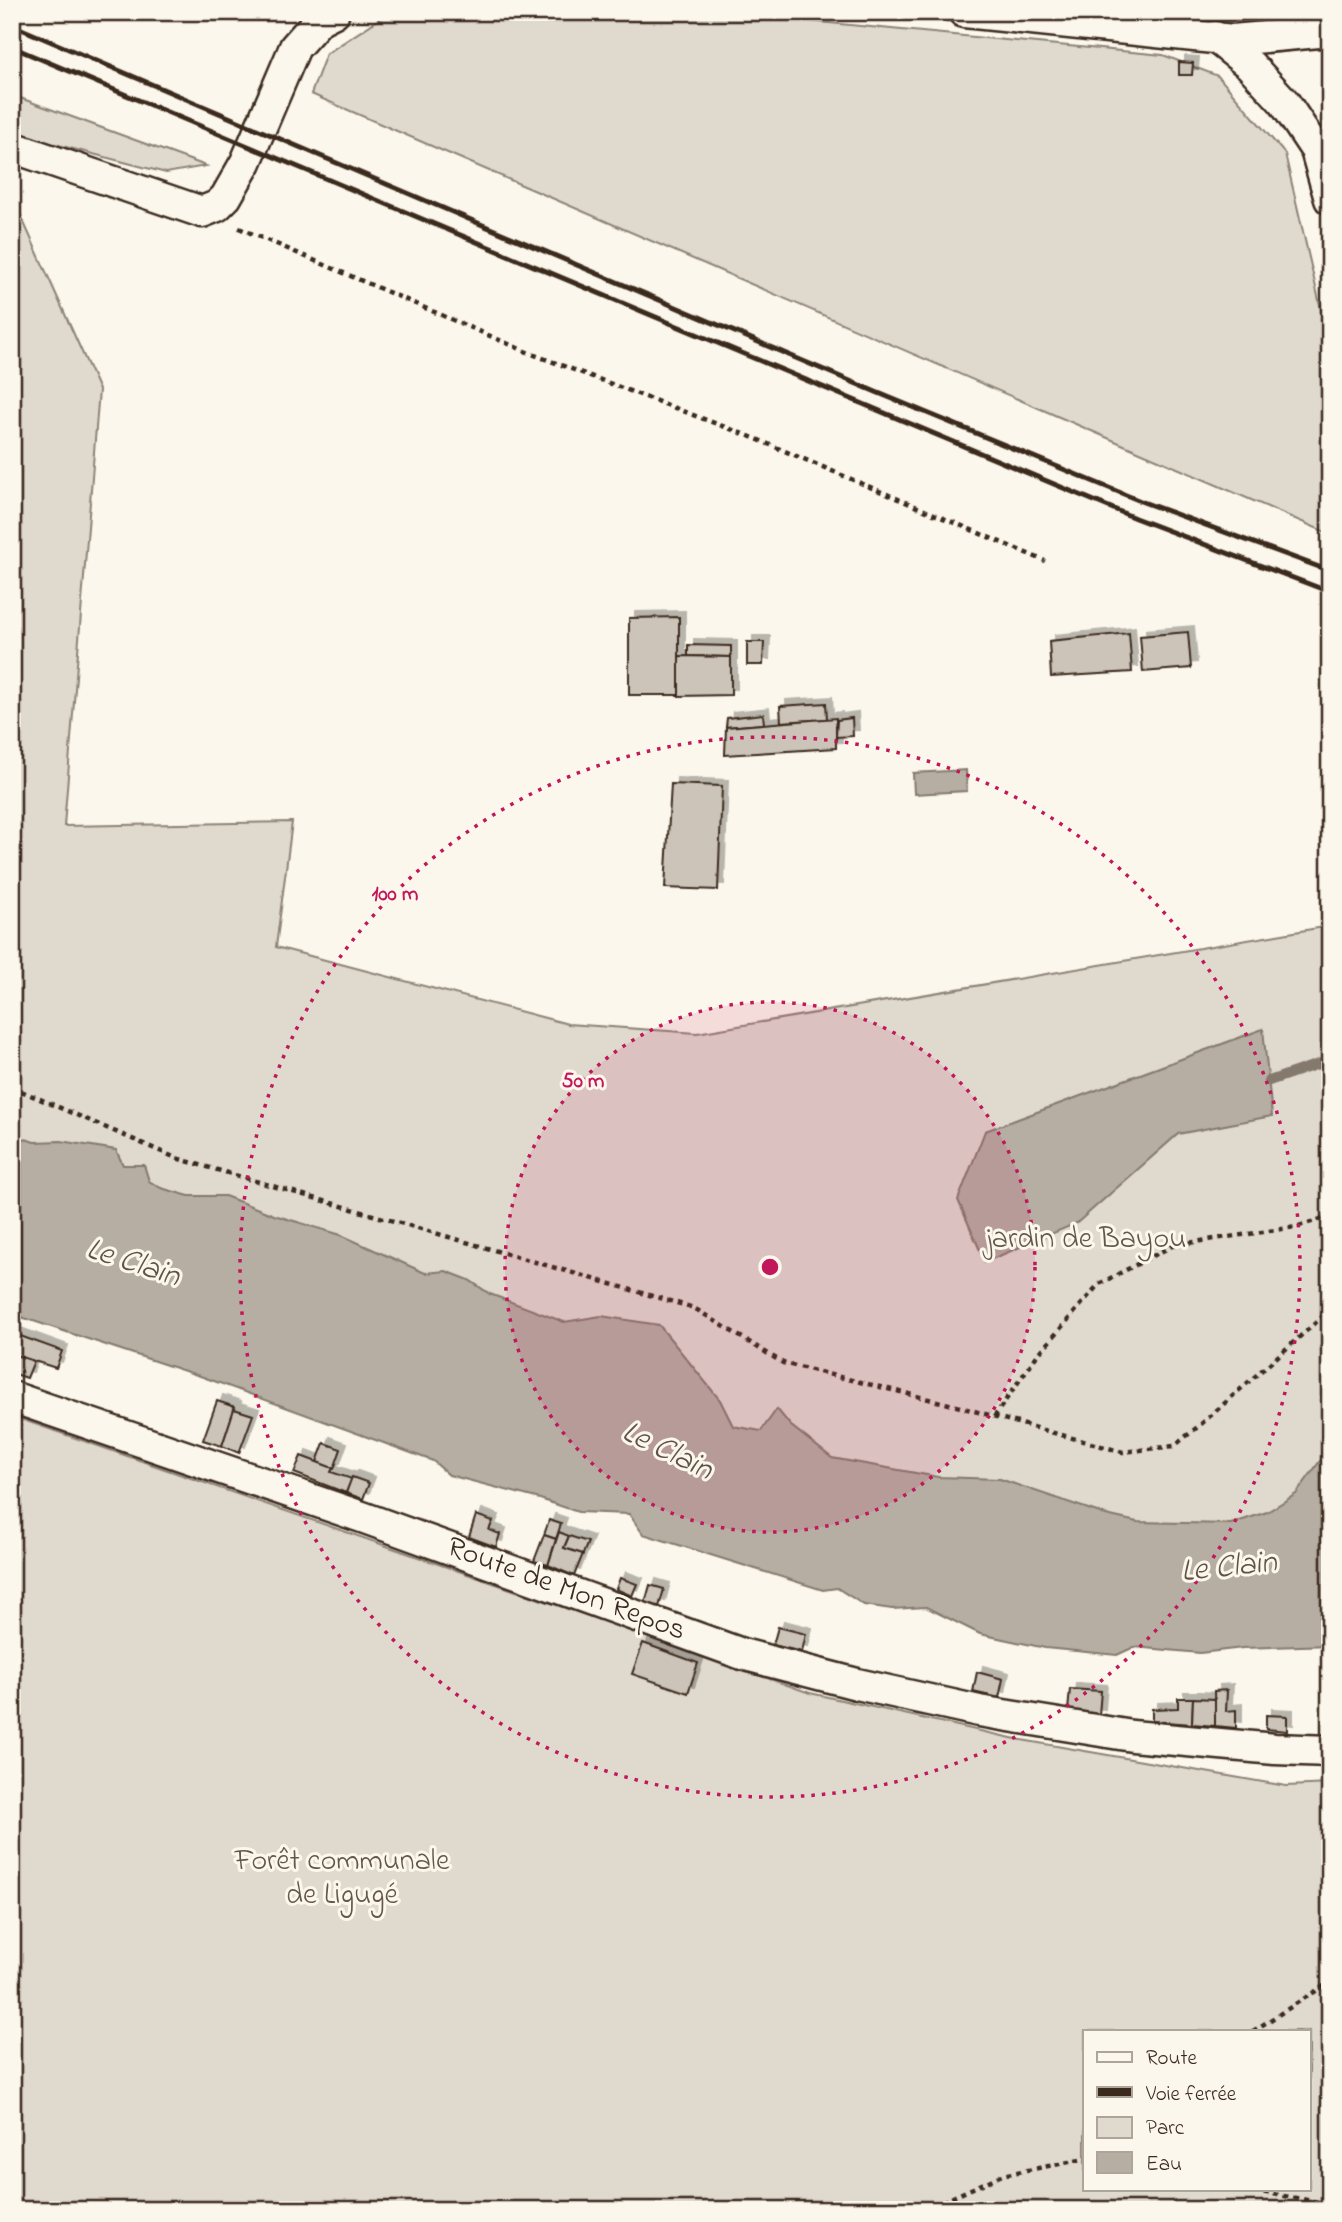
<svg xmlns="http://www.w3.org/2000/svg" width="1342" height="2222" viewBox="0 0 1342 2222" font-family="'Indie Flower',sans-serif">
<defs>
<filter id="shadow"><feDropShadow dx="6" dy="-6" stdDeviation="0" flood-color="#0004"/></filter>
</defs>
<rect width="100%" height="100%" fill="#fbf7ec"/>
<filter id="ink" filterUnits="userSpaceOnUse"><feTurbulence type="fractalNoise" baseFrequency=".0143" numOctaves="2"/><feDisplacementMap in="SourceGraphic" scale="14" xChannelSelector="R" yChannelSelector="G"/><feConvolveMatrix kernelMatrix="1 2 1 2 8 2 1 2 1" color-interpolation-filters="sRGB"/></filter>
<g filter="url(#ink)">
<g fill="#dfd9ce" stroke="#8d8276" stroke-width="2" fill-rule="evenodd">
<polygon points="390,12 714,12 1163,55 1218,76 1285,154 1330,348 1330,534 311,94 326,54"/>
<polygon points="12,95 206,166 166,173 12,133"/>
<polygon points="12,196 99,390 64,826 292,822 276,947 568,1024 697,1033 1330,926 1330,1555 1012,1541 12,1164"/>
<path d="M12 1416 810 1693 1016 1739 1286 1786 1330 1784V2210H12ZM1085 2031H1309V2189H1085Z"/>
</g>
<g fill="#b6aea2" stroke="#85796d" stroke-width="2">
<polygon points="966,770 967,791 914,794 913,773"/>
<polygon points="1263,1029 1272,1116 1178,1134 1077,1223 985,1262 958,1200 985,1131"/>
<polygon points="12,1134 34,1142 61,1141 116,1150 123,1165 144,1165 149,1181 161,1188 189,1196 225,1196 274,1215 341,1235 425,1273 446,1271 469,1280 490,1294 564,1322 601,1316 659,1325 720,1400 733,1426 761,1431 777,1409 790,1425 832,1458 938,1477 1000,1479 1106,1515 1137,1522 1231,1524 1267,1512 1296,1494 1320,1461 1330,1454 1330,1645 1243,1648 1200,1653 1134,1647 1117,1655 1045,1648 980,1634 926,1607 892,1609 864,1605 837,1588 823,1590 643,1534 629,1514 578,1512 540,1499 449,1475 433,1461 203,1377 12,1314"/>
</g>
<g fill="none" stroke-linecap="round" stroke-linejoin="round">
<polyline stroke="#85796d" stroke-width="10" points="1269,1081 1330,1060"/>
</g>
<g fill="#ccc4b9" stroke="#3b2a1e" stroke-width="2" filter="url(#shadow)">
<polygon points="1179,62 1193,63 1192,75 1179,75"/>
<polygon points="679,617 679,695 629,695 629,618"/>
<polygon points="1188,632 1191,668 1143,672 1140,636"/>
<polygon points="1129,633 1132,672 1051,677 1049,641"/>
<polygon points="747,642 764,642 763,665 747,665"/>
<polygon points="688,645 731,646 731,657 688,656"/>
<polygon points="679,656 731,657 731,695 679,696"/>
<polygon points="826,703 827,719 781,722 780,706"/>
<polygon points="763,714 764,724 726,727 727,718"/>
<polygon points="836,718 836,748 725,755 726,727"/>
<polygon points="852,718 853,736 836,737 837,720"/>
<polygon points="671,784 722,786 718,890 665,888"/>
<polygon points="12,1333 62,1351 56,1368 12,1354"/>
<polygon points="12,1354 34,1361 27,1378 12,1373"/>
<polygon points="217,1401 235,1407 222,1446 203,1440"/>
<polygon points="234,1409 253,1415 239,1453 222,1446"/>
<polygon points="324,1443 341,1449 334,1469 317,1462"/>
<polygon points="301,1456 333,1468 331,1472 352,1479 346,1493 294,1473"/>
<polygon points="352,1477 369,1483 363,1499 346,1493"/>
<polygon points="476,1515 493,1521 489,1530 500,1534 496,1547 469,1537"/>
<polygon points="549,1520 561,1524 556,1539 544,1535"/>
<polygon points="559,1532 569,1536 564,1548 583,1554 574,1576 548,1565"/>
<polygon points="544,1535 556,1539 548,1565 534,1561"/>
<polygon points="569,1536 588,1542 583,1554 564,1548"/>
<polygon points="620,1578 637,1584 632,1596 616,1589"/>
<polygon points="650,1585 664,1589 659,1607 645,1603"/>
<polygon points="778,1627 806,1634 802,1652 773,1645"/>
<polygon points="643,1643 698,1663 688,1693 632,1674"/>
<polygon points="977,1672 1003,1679 999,1698 973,1692"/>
<polygon points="1070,1689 1101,1691 1099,1715 1068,1711"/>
<polygon points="1227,1690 1226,1711 1236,1710 1236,1728 1215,1726 1214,1691"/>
<polygon points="1178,1698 1193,1698 1192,1724 1152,1721 1152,1709 1178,1708"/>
<polygon points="1193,1698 1215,1699 1215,1726 1192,1724"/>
<polygon points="1266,1715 1287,1716 1287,1731 1266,1729"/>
</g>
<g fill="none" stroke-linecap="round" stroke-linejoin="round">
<g stroke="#3b2a1e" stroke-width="35">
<g id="minor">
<polyline points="964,12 1233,40 1330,31"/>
<polyline points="1215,37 1250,65 1284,102 1316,150 1330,199"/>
<polyline points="12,147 202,212 217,206 226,197 246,162 295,47 320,19 334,12"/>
<polyline points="12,1397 362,1517 742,1654 857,1684 979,1711 1132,1736 1275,1749 1330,1751"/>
</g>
</g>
<g stroke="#3b2a1e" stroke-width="4.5" stroke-dasharray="5 5" stroke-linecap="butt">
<polyline points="239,228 532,354 754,438 1045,561"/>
<polyline points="12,1087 176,1158 694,1308 783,1363 949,1404 1123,1452 1174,1446 1200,1425 1330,1310"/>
<polyline points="994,1417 1035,1358 1099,1284 1174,1245 1296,1227 1330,1216"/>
<polyline points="1253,2031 1330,1982"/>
<polyline points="1244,2189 1330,2204"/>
<polyline points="924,2210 1002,2175 1085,2159"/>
</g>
<use href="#minor" stroke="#fbf7ec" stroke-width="30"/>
<g stroke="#3b2a1e" stroke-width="5">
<polyline points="12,25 876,392 1143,502 1330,571"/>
<polyline points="12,47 1135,518 1330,592"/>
</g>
</g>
</g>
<circle cx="770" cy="1267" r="265" fill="#c2185b" fill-opacity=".12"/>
<g fill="none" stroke="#c2185b" stroke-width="3.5" stroke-dasharray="3.5 7">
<circle cx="770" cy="1267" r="265"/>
<circle cx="770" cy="1267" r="530"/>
</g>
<g text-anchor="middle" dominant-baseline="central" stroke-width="6" stroke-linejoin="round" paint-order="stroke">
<g font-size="30" fill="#64564a" stroke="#fbf7ec">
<text x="1086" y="1240">jardin de Bayou</text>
<text x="342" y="1862">Forêt communale<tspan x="342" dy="34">de Ligugé</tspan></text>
</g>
<g font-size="30" fill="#3b2a1e" stroke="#fbf7ec">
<text transform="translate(566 1590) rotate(20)">Route de Mon Repos</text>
</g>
<g font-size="32" font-style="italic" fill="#605246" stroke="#fbf7ec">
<text transform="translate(133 1264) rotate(18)">Le Clain</text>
<text transform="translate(667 1452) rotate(26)">Le Clain</text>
<text transform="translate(1229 1568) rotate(-6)">Le Clain</text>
</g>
</g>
<circle cx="770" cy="1267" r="10" fill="#c2185b" stroke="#fbf7ec" stroke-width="3.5"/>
<g font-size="21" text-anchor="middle" font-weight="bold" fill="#c2185b" stroke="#fbf7ec" stroke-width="6" stroke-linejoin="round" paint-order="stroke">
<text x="395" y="900">100 m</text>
<text x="583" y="1087">50 m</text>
</g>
<rect width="1342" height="2222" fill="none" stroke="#fbf7ec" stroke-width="42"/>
<rect x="21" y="21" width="1300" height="2180" fill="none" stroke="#3b2a1e" stroke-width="2.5" filter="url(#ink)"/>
<rect x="1083" y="2030" width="228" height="161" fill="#fbf7ec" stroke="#aea59a" stroke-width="2"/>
<rect x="1097" y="2052" width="35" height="10" fill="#fbf7ec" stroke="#aea59a" stroke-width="2"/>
<text x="1146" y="2064" font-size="21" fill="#3b2a1e">Route</text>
<rect x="1097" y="2087" width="35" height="10" fill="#3b2a1e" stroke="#aea59a" stroke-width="2"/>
<text x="1146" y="2100" font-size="21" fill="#3b2a1e">Voie ferrée</text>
<rect x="1097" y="2117" width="35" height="21" fill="#dfd9ce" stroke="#aea59a" stroke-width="2"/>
<text x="1146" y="2134" font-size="21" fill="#3b2a1e">Parc</text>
<rect x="1097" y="2152" width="35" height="21" fill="#b6aea2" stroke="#aea59a" stroke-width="2"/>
<text x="1146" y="2170" font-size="21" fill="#3b2a1e">Eau</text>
</svg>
